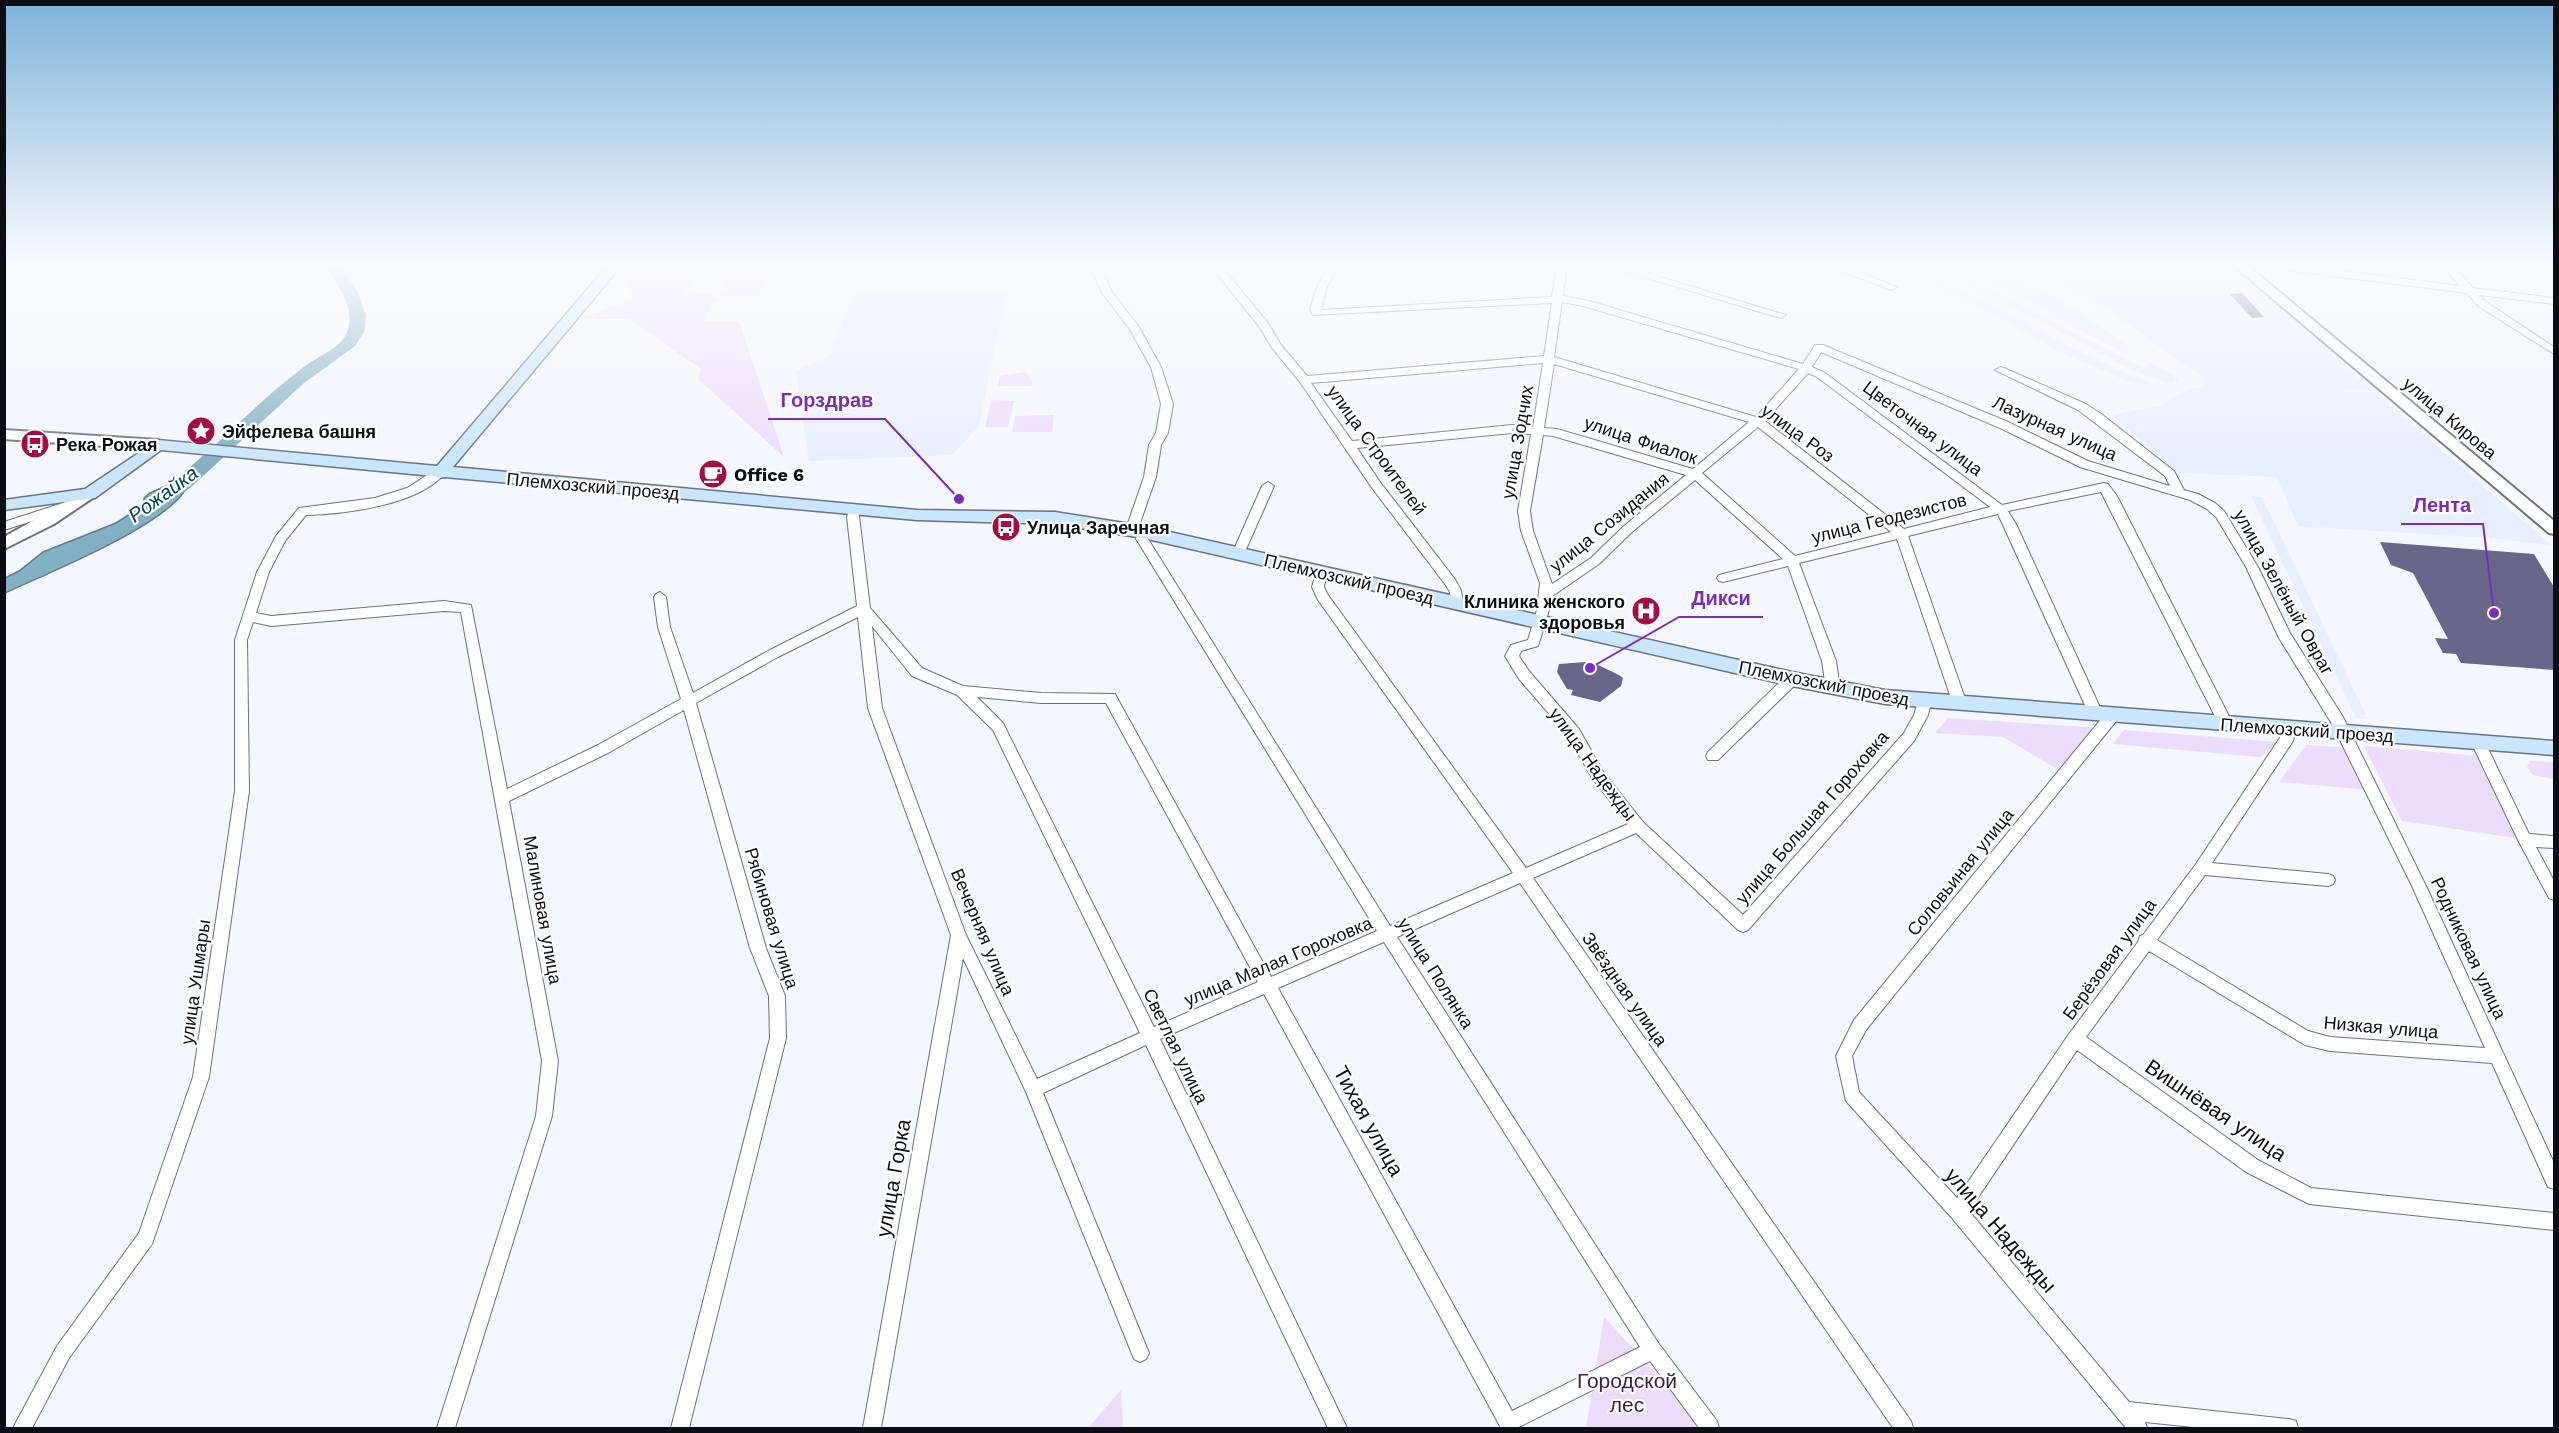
<svg xmlns="http://www.w3.org/2000/svg" width="2559" height="1433" viewBox="0 0 2559 1433" font-family="'Work Sans',sans-serif">
<rect width="100%" height="100%" fill="#f4f7fe"/>
<g fill="#e7eefd">
<polygon points="1886,265 1900,265 1971,294 2067,345 2133,377 2138,376 2150,384 2135,384 2064,354 1968,300"/>
<polygon points="1911,265 1936,265 1993,291 2144,368 2151,363 2180,379 2171,384 2137,372 1989,295"/>
<polygon points="1950,265 1976,265 2054,296 2131,348 2124,353 2061,320 2044,308"/>
<polygon points="2010,265 2222,265 2232,274 2242,272 2374,391 2243,389 2375,392 2551,545 2490,538 2298,526 2277,477 2178,473 2112,415 2159,406 2191,388 2204,388 2200,375 2093,299"/>
<polygon points="855,291 1006,292 979,426 952,455 809,461 796,371 829,356"/>
<polygon points="2251,496 2262,497 2368,719 2356,718"/>
</g>
<g fill="#eadcfa">
<polygon points="627,265 680,265 693,283 683,296 707,293 719,299 711,304 704,322 739,321 784,457 697,378 701,369 630,319 579,319 633,299 624,271"/>
<polygon points="732,265 772,265 759,296 719,296"/>
<polygon points="1026,372 1032,381 1032,386 998,386 1000,376"/>
<polygon points="991,400 1014,401 1008,427 985,427"/>
<polygon points="1054,415 1052,432 1012,432 1015,416"/>
<polygon points="1948,718 2100,728 2064,773 2003,737 1935,733"/>
<polygon points="2124,730 2278,742 2260,757 2113,744"/>
<polygon points="2306,745 2352,748 2372,790 2279,782"/>
<polygon points="2364,746 2481,756 2522,839 2402,821"/>
<polygon points="2530,761 2554,762 2554,779 2533,775 2527,766"/>
<polygon points="1604,1317 1676,1395 1699,1428 1586,1428"/>
<polygon points="1121,1390 1123,1428 1088,1428"/>
</g>
<path fill="#83b0c2" stroke="#5f7f8e" stroke-width="1.5" d="M175 482 189 483C175 523 45 574 5 593V578L19 571 43 552 116 523 144 505V498L150 493Z"/>
<g fill="none" stroke-linecap="round" stroke-linejoin="round">
<path fill="#83b0c2" fill-rule="evenodd" d="M325 265H341L358 293 366 315 365 330 355 346 304 383 190 488 169 502 162 504 155 502 153 498 155 494C210 456 252 405 305 366 319 356 341 348 347 332 357 308 337 284 325 265Z"/>
</g>
<g fill="#68678a">
<polygon points="2242,293 2264,317 2252,318 2230,294"/>
<polygon points="2380,542 2534,554 2554,587 2554,670 2461,663 2456,654 2443,653 2435,638 2448,639 2413,573 2391,565"/>
<polygon points="1585,662 1598,665 1619,675 1623,678 1621,686 1600,702 1571,695 1573,690 1567,689 1557,672 1559,664"/>
</g>
<g fill="none" stroke-linecap="round" stroke-linejoin="round">
<g stroke="#6b7282" stroke-width="2">
<g id="minor">
<polygon points="1089,265 1099,265 1112,292 1139,327 1161,367 1173,404 1168,433 1161,445 1156,477 1138,529 1132,533 1126,529 1144,477 1149,445 1156,433 1161,404 1151,367 1129,328 1102,293"/>
<path d="M1210 265H1220L1268 323 1281 345 1307 376 1544 356 1552 303 1313 315 1310 309 1317 287 1329 265H1339L1327 287 1321 310 1552 297 1557 265H1567L1563 296 1589 301 1803 364 1815 345H1823L2008 422 2088 461 2170 486 2165 476 2078 410 1995 370 2000 367 2004 368 2086 404 2100 413 2174 471 2184 490 2198 494 2215 503 2224 511 2258 567 2290 633 2343 717 2426 886 2554 1163V1189L2548 1187 2492 1063 2330 1051 2305 1045 2149 951 2086 1037 2258 1160 2311 1188 2554 1213V1230L2309 1204 2246 1172 2077 1050 1969 1211 2129 1402 2289 1419 2296 1421 2298 1428H2203L2145 1422 2147 1428H2126L1952 1218 1846 1101 1836 1056 1854 1020 2107 712H2117L2119 716 2117 720 1866 1030 1852 1056 1859 1092 1957 1198 2069 1034 2138 942 2140 936 2143 935 2196 864 2281 736 2284 724H2294L2296 728 2293 741 2212 863 2328 874 2333 876 2335 880 2333 884 2328 886 2205 875 2157 940 2308 1031 2330 1037 2485 1048 2412 886 2332 724 2279 638 2246 567 2216 517 2207 509 2190 500 2080 467 2000 428 1821 352 1812 367 1825 373 2002 505 2104 483 2108 484 2117 496 2233 724 2231 728H2221L2101 492 2008 511 2017 526 2103 714 2101 718H2091L2089 714 1998 514 1908 536 1967 704 1965 708H1955L1953 704 1897 539 1799 563 1836 661 1840 688 1833 693 1826 688 1822 661 1788 566 1723 582 1719 581 1717 578 1719 575 1783 559 1695 480 1632 532 1599 564 1551 597 1549 610 1539 643 1538 646 1521 651 1519 656 1529 671 1579 729 1602 770 1643 822 1743 915 1904 733 1914 715 1919 698H1929L1931 702 1928 715 1914 741 1748 930 1743 932 1738 930 1636 833 1533 878 1911 1421 1913 1428H1893L1520 883 1397 937 1659 1344 1717 1421 1719 1428H1699L1650 1361 1517 1428H1501L1264 994 1160 1039 1347 1428H1328L1146 1045 1043 1093 1149 1353 1146 1359 1140 1362 1134 1359 1026 1092 963 958 881 1428H863L951 935 868 708 858 617 778 657 696 703 766 948 785 996 786 1038 689 1428H671L770 1038 769 996 750 948 684 710 608 753 509 801 558 1061 552 1116 455 1428H437L536 1116 542 1061 461 612 444 611 271 626 253 622 247 640 249 791 209 1077 152 1244 69 1358 32 1428H13L57 1346 139 1233 193 1077 235 791V640L257 572 276 536 299 508 375 498 407 488 435 470H443L445 473C419 505 345 514 306 515L285 541 269 572 256 613 271 616 444 601 471 605 507 789 598 745 681 699 658 627 654 597 656 594 660 592 666 597 670 627 693 693 768 651 857 606 847 517 850 507H858L870 608 922 668 963 686 1041 693 1115 694 1271 977 1377 931 1138 542 1136 539 1139 529H1147L1148 539 1390 926 1513 873 1318 600 1312 587 1317 570H1325L1327 573 1324 587 1328 595 1526 868 1628 824 1592 778 1569 737 1519 679 1505 656 1511 645 1528 640 1537 610 1540 583 1521 531 1518 511 1531 434 1512 433 1357 448 1380 482 1454 578C1460 587 1465 596 1460 607H1452L1450 592 1445 584 1372 488 1300 382 1272 348 1259 326ZM1562 302 1583 306 1799 369 1756 417 1554 357ZM1543 363 1533 427 1512 425 1352 441 1311 383ZM1554 364 1749 422 1693 469 1557 429 1544 428ZM1808 373 1817 377 1990 507 1904 529 1765 421ZM1758 427 1891 532 1795 556 1702 473ZM1543 435 1553 436 1686 475 1624 526 1591 558 1552 584 1533 531 1530 511ZM872 626 912 676 957 695 993 730 1140 1033 1037 1079 966 935 882 708ZM977 697 1041 703H1106L1258 982 1154 1027 1003 723ZM1384 942 1640 1347 1512 1411 1278 988Z"/>
<polygon points="1604,265 1620,265 1786,315 1781,318 1777,317"/>
<polygon points="1826,265 1841,265 1897,287 1892,290 1888,289"/>
<polygon points="2266,265 2296,265 2460,286 2442,265 2453,265 2473,288 2554,298 2554,304 2479,295 2486,302 2554,347 2554,354 2478,306 2467,293 2271,268"/>
<polygon points="2548,265 2554,265 2554,270 2550,269"/>
<polygon points="1268,482 1274,486 1244,554 1242,557 1234,557 1232,554 1262,486"/>
<polygon points="66,502 70,503 72,506 70,509 4,530 4,522"/>
<polygon points="1792,674 1797,675 1799,679 1797,683 1718,760 1708,760 1706,756 1708,752 1787,675"/>
<polygon points="2478,737 2483,738 2529,834 2554,836 2554,848 2536,847 2554,881 2554,900 2549,898 2518,840 2471,742 2473,738"/>
</g>
</g>
<g stroke="#6b7282" stroke-width="4">
<g id="tertiary">
<polygon points="2233,265 2247,265 2554,521 2554,534 2549,533"/>
<polygon points="4,430 158,440 165,445 158,450 4,439"/>
<polygon points="89,489 94,491 96,494 94,497 54,524 4,549 4,537"/>
</g>
</g>
<g stroke="#6b7282" stroke-width="3">
<polygon id="secondary" points="608,265 622,265 453,467 917,510 1055,512 1143,526 1792,672 1885,690 2554,741 2554,755 1885,704 1792,686 1143,538 1055,524 917,520 445,477 439,478 433,476 161,450 95,498 4,510 4,500 85,489 158,440 437,466"/>
</g>
<use href="#minor" fill="#fff" fill-rule="evenodd"/>
<use href="#tertiary" fill="#fff" fill-rule="evenodd"/>
<use href="#secondary" fill="#c9e6fd" fill-rule="evenodd"/>
</g>
<linearGradient id="sky" x2="0" y2="1"><stop stop-color="#7fb2d9"/><stop offset="0.57" stop-color="#fafbff"/><stop offset="1" stop-color="#fafbff" stop-opacity="0"/></linearGradient>
<rect width="2559" height="466" fill="url(#sky)"/>
<defs>
<g id="sight-disc" transform="scale(1.5)"><circle r="9.5" fill="#a40c44" stroke="#fff"/><path d="M0-6L1.8-2.2L6-1.7L2.9 1.2L3.7 5.4L0 3.3L-3.7 5.4L-2.9 1.2L-6-1.7L-1.8-2.2Z" fill="#fff"/></g>
<g id="bus-disc" transform="scale(1.5)"><circle r="9.5" fill="#a40c44" stroke="#fff"/><path d="M-5-6H5V4H4V6H2V4H-2V6H-4V4H-5ZM-3.5-4V0h7V-4ZM-3.5 1.2v1.5H-2V1.2ZM2 1.2v1.5H3.5V1.2Z" fill="#fff"/></g>
<g id="cafe-disc" transform="scale(1.5)"><circle r="9.5" fill="#a40c44" stroke="#fff"/><path d="M-5.5-4.5H6V0H3Q3 3.5 0 3.5H-2.5Q-5.5 3.5-5.5 0ZM3-3.2v2h1.7v-2ZM-6 4.5H4V6H-6Z" fill="#fff"/></g>
<g id="hospital-disc" transform="scale(1.5)"><circle r="9.5" fill="#a40c44" stroke="#fff"/><path d="M-5-5h3v3.5h4V-5h3V5h-3V1.5h-4V5h-3Z" fill="#fff"/></g>
</defs>
<g fill-rule="evenodd">
<use href="#sight-disc" x="201" y="431"/>
<use href="#bus-disc" x="35" y="444"/>
<use href="#cafe-disc" x="713" y="474"/>
<use href="#bus-disc" x="1006" y="527"/>
<use href="#hospital-disc" x="1646" y="611"/>
</g>
<g text-anchor="middle" dominant-baseline="central" stroke-width="4.5" stroke-linejoin="round" paint-order="stroke">
<g font-size="18" fill="#0c0e14" stroke="#fff">
<text transform="translate(2450 418) rotate(40)">улица Кирова</text>
<text transform="translate(1923 428) rotate(37)">Цветочная улица</text>
<text transform="translate(2055 428) rotate(24)">Лазурная улица</text>
<text transform="translate(1798 433) rotate(36)">улица Роз</text>
<text transform="translate(1641 440) rotate(18)">улица Фиалок</text>
<text transform="translate(1517 442) rotate(-80)">улица Зодчих</text>
<text transform="translate(1377 450) rotate(54)">улица Строителей</text>
<text transform="translate(593 486) rotate(5)">Племхозский проезд</text>
<text transform="translate(1889 518) rotate(-14)">улица Геодезистов</text>
<text transform="translate(1609 522) rotate(-39)">улица Созидания</text>
<text transform="translate(1349 579) rotate(13)">Племхозский проезд</text>
<text transform="translate(2284 592) rotate(61)">улица Зелёный Овраг</text>
<text transform="translate(1824 683) rotate(11)">Племхозский проезд</text>
<text transform="translate(2307 730) rotate(4)">Племхозский проезд</text>
<text transform="translate(1593 764) rotate(54)">улица Надежды</text>
<text transform="translate(1812 817) rotate(-49)">улица Большая Гороховка</text>
<text transform="translate(1960 872) rotate(-51)">Соловьиная улица</text>
<text transform="translate(543 910) rotate(80)">Малиновая улица</text>
<text transform="translate(772 918) rotate(73)">Рябиновая улица</text>
<text transform="translate(983 932) rotate(67)">Вечерняя улица</text>
<text transform="translate(2469 948) rotate(65)">Родниковая улица</text>
<text transform="translate(2109 959) rotate(-54)">Берёзовая улица</text>
<text transform="translate(1278 961) rotate(-23)">улица Малая Гороховка</text>
<text transform="translate(1436 973) rotate(58)">улица Полянка</text>
<text transform="translate(195 982) rotate(-82)">улица Ушмары</text>
<text transform="translate(1625 989) rotate(55)">Звёздная улица</text>
<text transform="translate(2381 1027) rotate(5)">Низкая улица</text>
<text transform="translate(1176 1046) rotate(64)">Светлая улица</text>
</g>
<g font-size="18" font-weight="bold" fill="#0c0e14" stroke="#fff" text-anchor="start">
<text x="222" y="431">Эйфелева башня</text>
<text x="56" y="444">Река Рожая</text>
<text x="734" y="474">Office 6</text>
<text x="1027" y="527">Улица Заречная</text>
<text x="1625" y="601" text-anchor="end">Клиника женского<tspan x="1625" dy="21">здоровья</tspan></text>
</g>
<g font-size="20" font-style="italic" fill="#004458" stroke="#fff">
<text transform="translate(163 494) rotate(-36)">Рожайка</text>
</g>
<g font-size="21" fill="#0c0e14" stroke="#fff">
<text transform="translate(2216 1110) rotate(34)">Вишнёвая улица</text>
<text transform="translate(1369 1121) rotate(61)">Тихая улица</text>
<text transform="translate(893 1178) rotate(-80)">улица Горка</text>
<text transform="translate(2001 1230) rotate(49)">улица Надежды</text>
</g>
<g font-size="21" fill="#3a2150" stroke="#fff">
<text x="1627" y="1380">Городской<tspan x="1627" dy="24">лес</tspan></text>
</g>
</g>
<path fill="none" stroke="#7b2cbf" stroke-width="2" d="M959 499L885 419H768M2494 613L2483 524H2401M1590 668L1679 617H1763"/>
<g fill="#7b2cbf" stroke="#fff" stroke-width="2">
<circle cx="959" cy="499" r="6"/>
<circle cx="2494" cy="613" r="6"/>
<circle cx="1590" cy="668" r="6"/>
</g>
<g font-size="20" text-anchor="middle" font-weight="bold" fill="#7b2cbf" stroke="#fff" stroke-width="4.5" stroke-linejoin="round" paint-order="stroke">
<text x="827" y="407">Горздрав</text>
<text x="2442" y="512">Лента</text>
<text x="1721" y="605">Дикси</text>
</g>
<rect width="2559" height="1433" fill="none" stroke="#0c0e14" stroke-width="12"/>
</svg>
